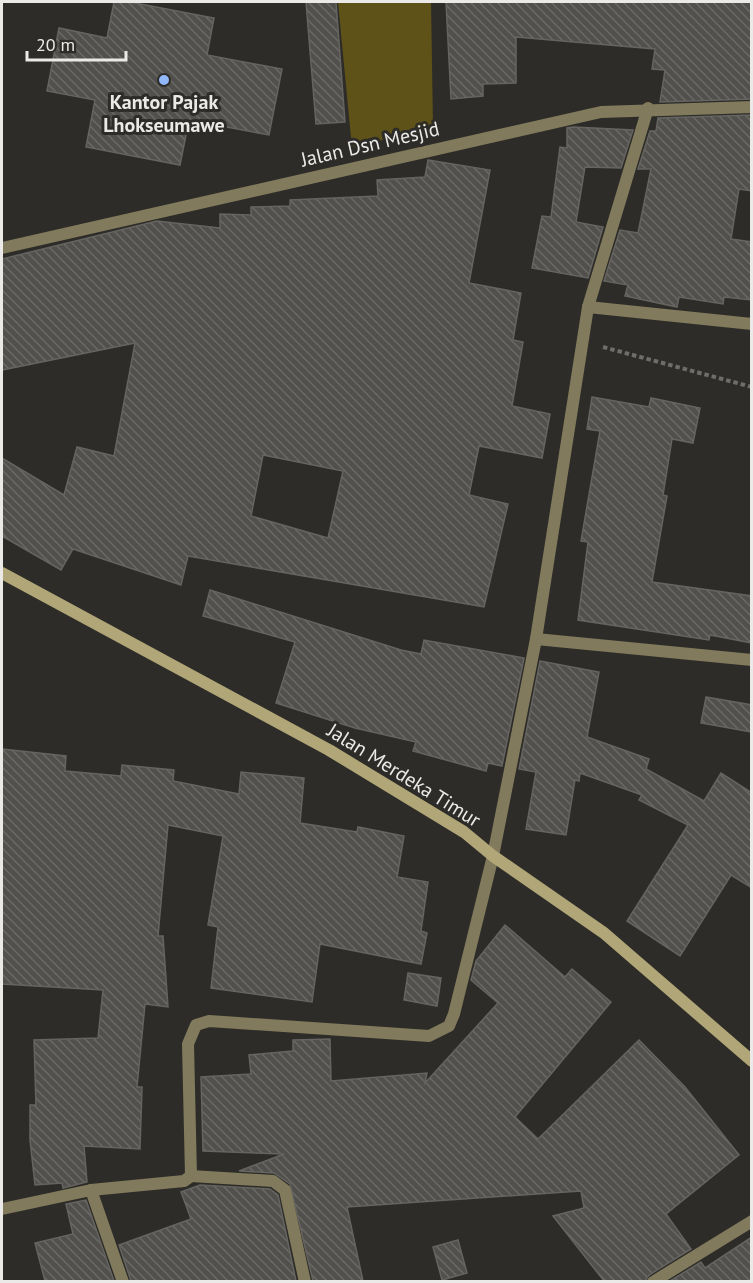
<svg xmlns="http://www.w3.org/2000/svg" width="753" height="1283" viewBox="0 0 753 1283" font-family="'PT Sans',sans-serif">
<defs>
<pattern id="building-back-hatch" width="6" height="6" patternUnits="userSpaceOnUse" patternTransform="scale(1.5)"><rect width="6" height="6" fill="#51504c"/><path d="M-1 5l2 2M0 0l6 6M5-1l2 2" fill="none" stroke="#6a6966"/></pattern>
</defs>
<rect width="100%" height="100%" fill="#2d2c28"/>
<polygon fill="#5f5218" points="338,2 431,2 433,127 352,148"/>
<g fill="url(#building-back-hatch)" stroke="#656460" stroke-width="1.5" fill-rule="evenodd">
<polygon points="114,2 130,2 214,18 207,55 282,69 269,135 189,120 180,165 86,147 95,100 47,91 59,28 107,38"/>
<polygon points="306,2 336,2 345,122 316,124"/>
<polygon points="446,2 752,2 752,99 660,102 665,70 652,69 655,49 516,37 516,83 483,84 483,96 451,99"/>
<polygon points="752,115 752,191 739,189 731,239 752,242 752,300 724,297 723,304 679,297 677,307 625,296 628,285 604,281 620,230 638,233 651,169 638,169 650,131 656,131 658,118"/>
<polygon points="573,127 633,130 621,168 585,167 576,222 603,227 588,278 532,268 542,216 551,217 560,147 567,148 567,128"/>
<path d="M428 160 490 170 469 283 521 293 513 340 523 342 512 406 550 414 542 458 479 446 469 495 508 504 484 607 188 556 181 585 73 549 61 570 2 536V458L64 495 77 447 114 456 135 343 2 370V259L157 221 220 228V214L251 215V207L290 206V200L378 196 377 180 425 177ZM263 455 343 471 328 538 251 516Z"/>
<polygon points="592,397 649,407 651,398 700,408 693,443 672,439 663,495 667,496 652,582 752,596 752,643 710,635 709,640 578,620 588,542 581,541 600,431 587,429"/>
<polygon points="210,590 401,650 421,654 424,640 524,658 502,766 488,763 486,771 413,751 416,742 355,728 276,703 295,642 203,616"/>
<polygon points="540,661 599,672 587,737 649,759 646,769 704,801 721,773 752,793 752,888 731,875 680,956 627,921 688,825 639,800 642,795 580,773 579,781 575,780 566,835 526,829 536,772 519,769"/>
<polygon points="706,697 752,705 752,732 701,723"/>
<polygon points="2,749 66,756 65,771 121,776 122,765 174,770 173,781 239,794 241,772 304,778 300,823 357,832 358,827 404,836 397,877 428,882 421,931 427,933 421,964 320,944 312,1002 211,988 218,927 208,925 223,836 168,825 158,936 163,936 168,1007 145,1004 137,1087 142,1087 140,1149 84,1146 87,1182 63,1188 62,1183 35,1185 30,1140 30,1105 36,1105 34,1040 98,1038 103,990 2,984"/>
<polygon points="505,925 565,977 572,969 611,1002 515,1117 538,1139 639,1040 685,1087 739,1155 666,1214 691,1249 649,1275 645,1281 604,1281 553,1216 584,1208 581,1191 347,1207 363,1281 313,1281 290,1184 274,1173 239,1171 284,1154 203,1151 201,1077 251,1074 249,1055 293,1051 293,1040 330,1039 331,1081 427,1073 425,1083 498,1003 471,980 476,961"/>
<polygon points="408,973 441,978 437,1006 404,1000"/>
<polygon points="200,1185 270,1189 278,1195 296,1281 131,1281 119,1245 191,1219 181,1192"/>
<polygon points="86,1200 114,1281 45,1281 35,1243 73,1234 66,1204"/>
<polygon points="752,1237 752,1281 670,1281 701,1262 705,1268"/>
<polygon points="458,1240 467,1273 442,1280 433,1247"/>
</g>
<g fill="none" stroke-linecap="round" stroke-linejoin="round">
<polyline stroke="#6e6d69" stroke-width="4" stroke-dasharray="4.5 3" stroke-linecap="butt" points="603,347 752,387"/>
<g stroke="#817a5c" stroke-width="12">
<polyline points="2,248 601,112 752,107"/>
<polyline points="588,307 752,324"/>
<polyline points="536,639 752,660"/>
<polyline points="191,1176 273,1181 285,1190 305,1282"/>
<polyline points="91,1190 123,1282"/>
<polyline points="2,1209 91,1190 184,1181 191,1176 188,1044 196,1025 209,1021 429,1036 449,1026 454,1014 493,856 536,639 588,307 648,108"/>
<polyline points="653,1282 752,1221"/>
</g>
<polyline stroke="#b1a677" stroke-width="12" points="2,573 329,750 464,832 493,856 604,933 752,1061"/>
</g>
<circle fill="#91b8fd" stroke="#2d2c28" stroke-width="2" cx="164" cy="80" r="6"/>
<g text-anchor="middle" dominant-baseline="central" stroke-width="6" stroke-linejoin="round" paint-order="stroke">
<g font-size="20" font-weight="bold" fill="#ebeae8" stroke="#2d2c28">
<text x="164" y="102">Kantor Pajak<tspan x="164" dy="23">Lhokseumawe</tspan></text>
</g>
<g font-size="20" fill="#ebeae8" stroke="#2d2c28">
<text transform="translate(370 144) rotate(-13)">Jalan Dsn Mesjid</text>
<text transform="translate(404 775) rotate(32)">Jalan Merdeka Timur</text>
</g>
</g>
<rect width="753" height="1283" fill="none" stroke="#ebeae8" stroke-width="6"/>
<path d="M27 51v9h99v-9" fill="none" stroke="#ebeae8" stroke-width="3"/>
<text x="36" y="51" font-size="18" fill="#ebeae8" stroke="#2d2c28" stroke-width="4.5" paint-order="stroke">20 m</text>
</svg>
